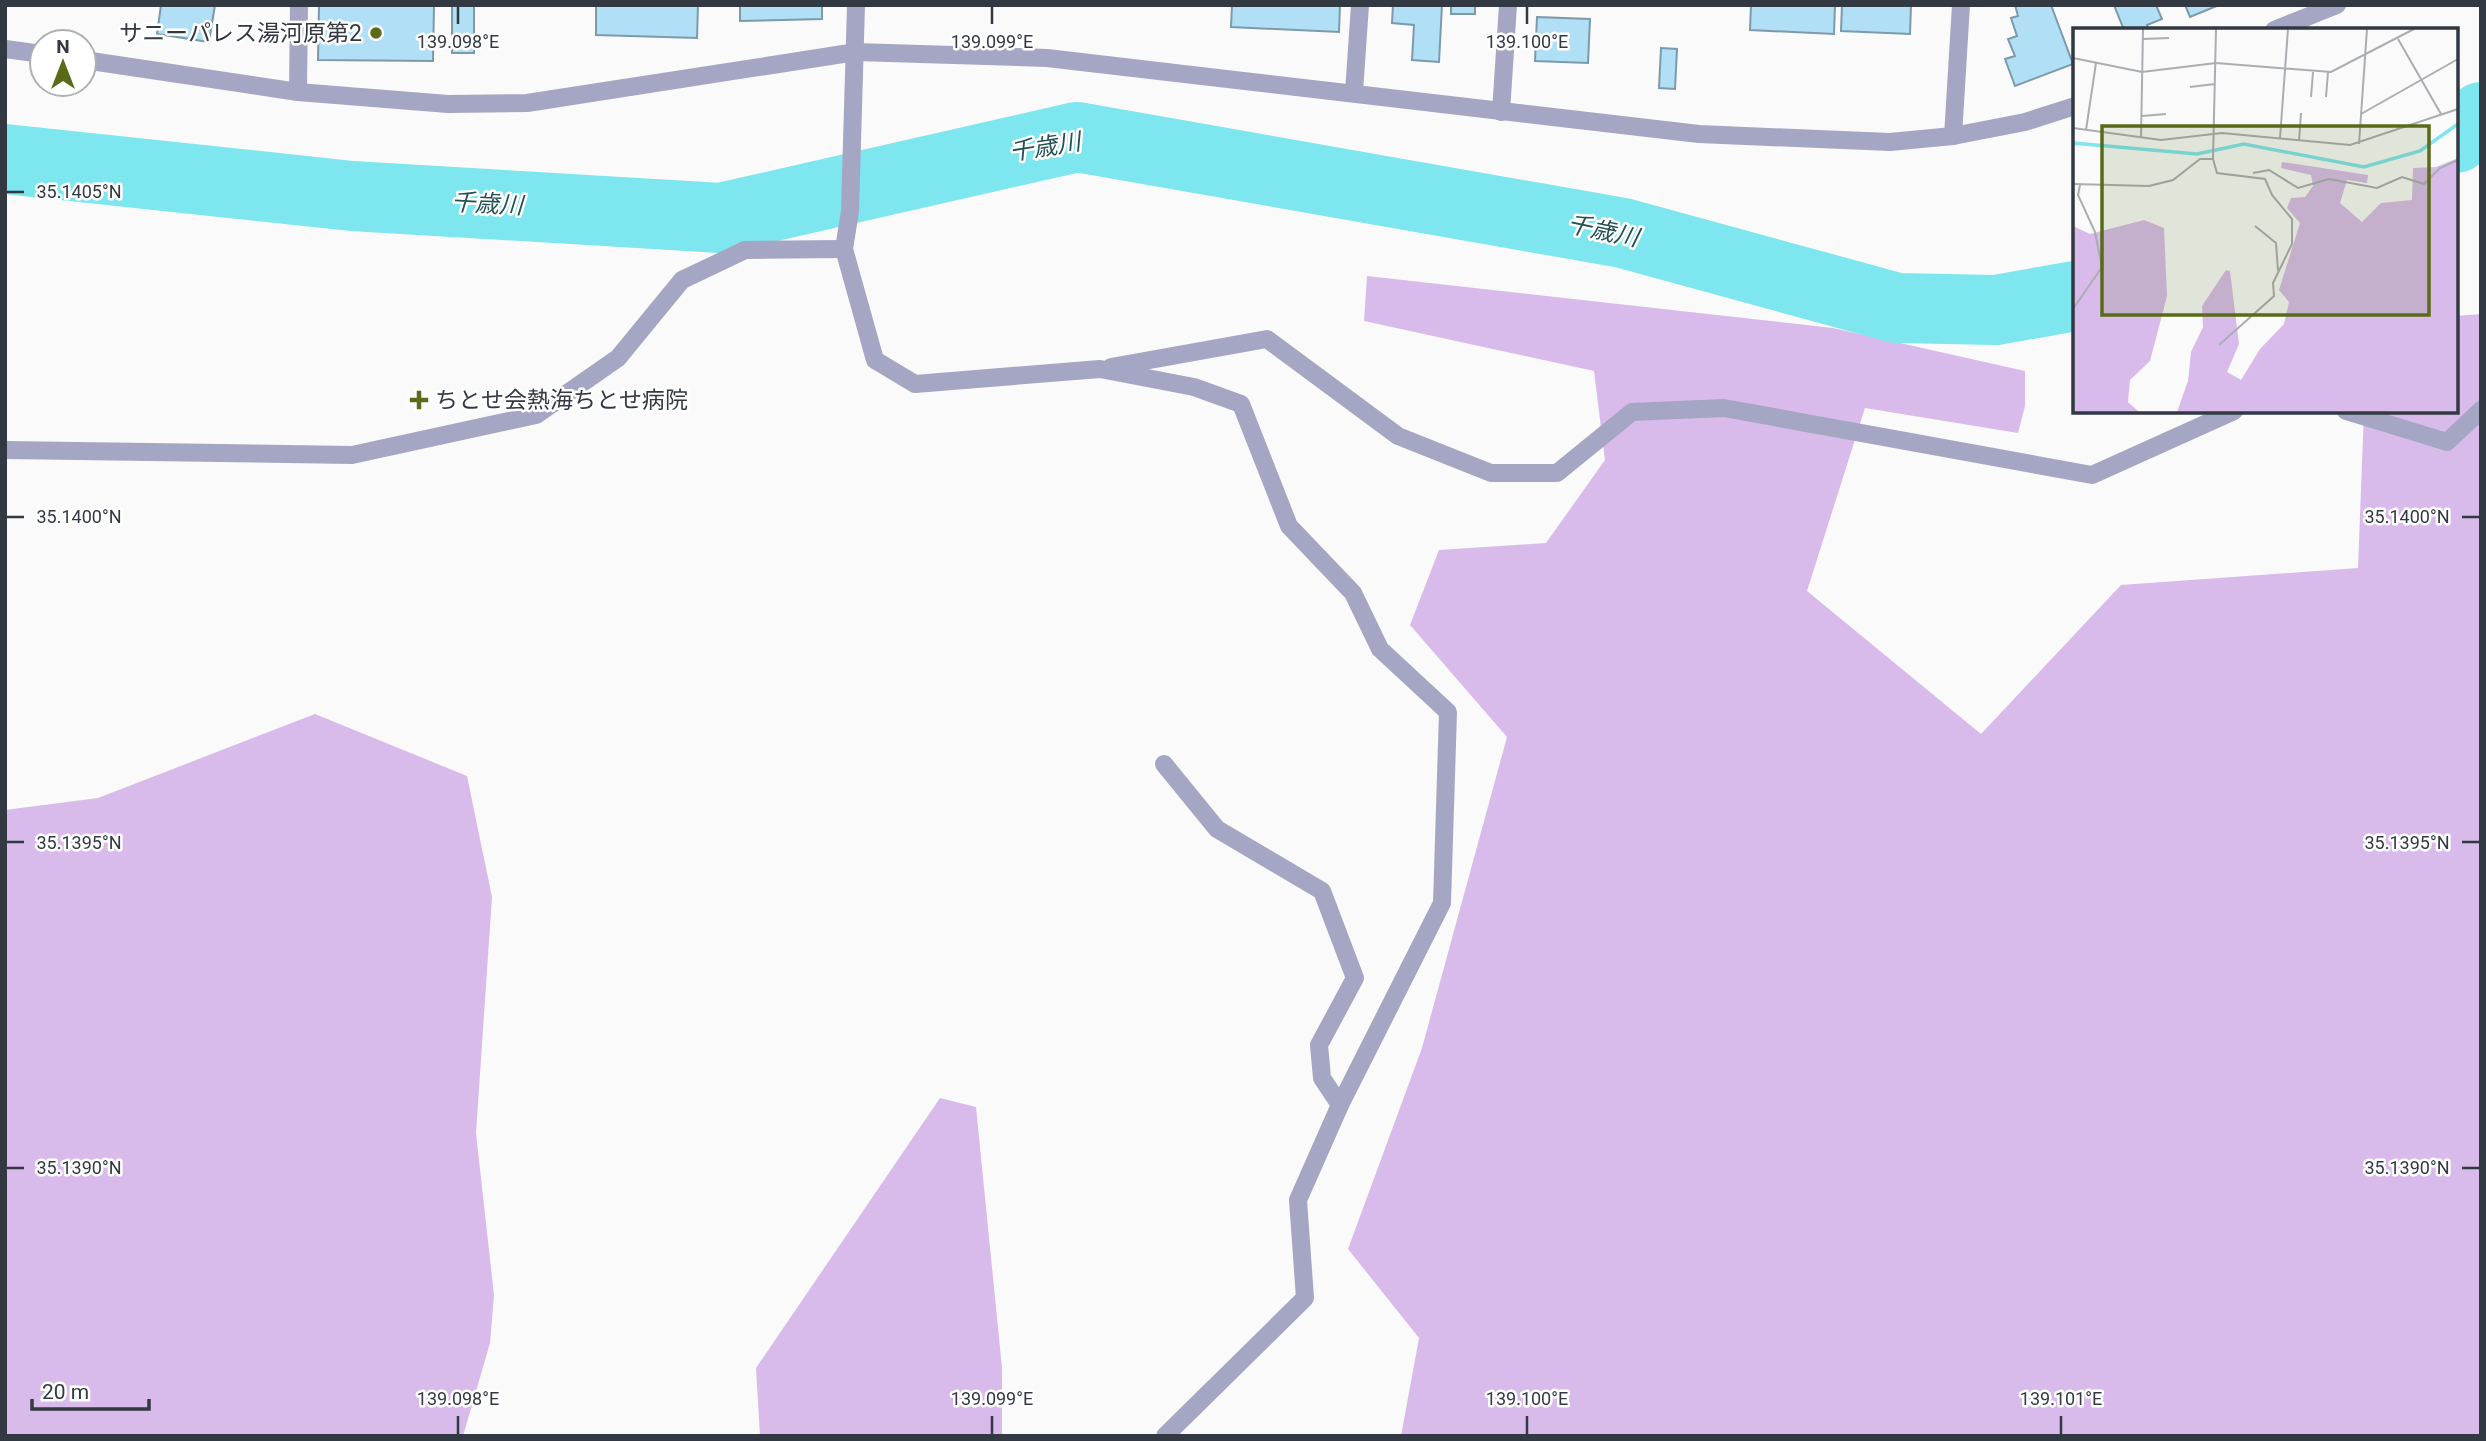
<svg xmlns="http://www.w3.org/2000/svg" width="2486" height="1441" viewBox="0 0 2486 1441" font-family="Roboto,'Noto Sans JP',sans-serif">
<rect width="100%" height="100%" fill="#fafafa"/>
<g fill="#d8bbeb">
<polygon points="1367,276 1833,328 2025,371 2025,406 2018,433 1865,408 1807,591 1981,734 2121,585 2358,568 2364,411 2456,411 2456,316 2481,314 2481,1436 1401,1436 1419,1338 1348,1249 1422,1048 1507,737 1410,625 1439,550 1546,543 1605,460 1594,371 1364,321"/>
<polygon points="315,714 467,776 492,897 476,1133 494,1295 490,1343 463,1436 5,1436 5,810 98,798"/>
<polygon points="940,1098 976,1107 1002,1368 1002,1436 760,1436 756,1368"/>
</g>
<g fill="none" stroke-linecap="round" stroke-linejoin="round">
<g stroke="#7ee6ef" stroke-width="70">
<polyline points="2456,138 2481,117"/>
<polyline points="5,159 352,196 721,218 1077,137 1623,233 1897,308 1996,310 2075,296"/>
</g>
</g>
<g fill="#b0dff6" stroke="#7d9aaa" stroke-width="2">
<polygon points="161,5 215,5 209,42 157,34"/>
<polygon points="319,5 434,5 433,61 318,60"/>
<rect x="452" y="5" width="22" height="48"/>
<polygon points="596,5 698,5 697,38 596,35"/>
<polygon points="740,5 822,5 822,19 740,21"/>
<polygon points="1232,5 1340,5 1339,32 1231,27"/>
<polygon points="1393,5 1442,5 1439,62 1412,60 1414,25 1392,23"/>
<polygon points="1451,5 1493,5 1475,6 1475,14 1451,14"/>
<polygon points="1751,5 1835,5 1834,34 1750,30"/>
<polygon points="1842,5 1911,5 1910,34 1841,31"/>
<polygon points="2015,5 2051,5 2073,64 2015,86 2005,59 2015,56 2008,39 2017,36 2011,18 2018,16"/>
<polygon points="2114,5 2156,5 2162,19 2147,25 2149,30 2124,30"/>
<polygon points="2185,5 2219,5 2190,17"/>
<polygon points="1537,17 1590,19 1588,63 1535,61"/>
<polygon points="1661,48 1677,49 1675,89 1659,88"/>
</g>
<g fill="none" stroke-linecap="round" stroke-linejoin="round">
<g stroke="#a5a6c4" stroke-width="18">
<polyline points="856,5 850,211 844,249 875,360 915,384 1100,369 1194,387 1241,404 1289,526 1353,593 1380,649 1448,712 1442,903 1340,1105 1298,1200 1305,1298 1165,1436"/>
<polyline points="2274,30 2337,5"/>
<polyline points="5,49 42,54"/>
<polyline points="84,60 298,92 448,104 527,103 856,52 1047,58 1699,134 1890,142 1953,136 2025,122 2075,106"/>
<polyline points="298,92 299,5"/>
<polyline points="1354,92 1360,5"/>
<polyline points="1501,112 1508,5"/>
<polyline points="1953,136 1961,5"/>
<polyline points="1111,367 1267,339 1398,436 1491,473 1557,473 1632,412 1724,408 2092,475 2234,411"/>
<polyline points="2346,411 2447,442 2481,410"/>
<polyline points="5,450 352,455 536,415 618,358 682,280 745,250 844,249"/>
<polyline points="1164,764 1217,829 1322,891 1355,978 1319,1045 1322,1078 1340,1105"/>
</g>
</g>
<path fill="none" stroke="#323943" stroke-width="2.5" d="M458 7V24M992 7V24M1527 7V24M7 192H24M7 517H24M2462 517H2479M7 842H24M2462 842H2479M7 1168H24M2462 1168H2479M458 1416V1434M992 1416V1434M1527 1416V1434M2061 1416V1434"/>
<g fill="#596b18" stroke="#fff" stroke-width="2.5">
<circle cx="376" cy="33" r="7"/>
<path d="M415.5 389.5h7v7h7v7h-7v7h-7v-7h-7v-7h7z"/>
</g>
<g text-anchor="middle" dominant-baseline="central" stroke-width="5" stroke-linejoin="round" paint-order="stroke">
<g font-size="23" fill="#323943" stroke="#fff" text-anchor="end">
<text x="362" y="33">サニーパレス湯河原第2</text>
<text x="435" y="400" text-anchor="start">ちとせ会熱海ちとせ病院</text>
</g>
<g font-size="24" font-style="italic" fill="#235155" stroke="#fff">
<text transform="translate(1045 147) rotate(-9)">千歳川</text>
<text transform="translate(487 204) rotate(3)">千歳川</text>
<text transform="translate(1603 231) rotate(12)">千歳川</text>
</g>
</g>
<g transform="translate(2073 28)">
<rect width="385" height="385" fill="#fafafa"/>
<path d="M385 130V384H104L115 353 118 324 130 299 129 278 153 242 157 243 166 316 154 344 168 352 187 321 211 296 216 274 206 262 227 195 214 180 218 170 232 169 240 158 238 147 208 140 209 134 295 147 294 155 274 152 267 175 289 194 308 175 339 172 340 140 363 139ZM71 192 91 200 94 268 77 333 57 352 55 374 66 384H0V198L17 206Z" fill="#d8bbeb"/>
<path fill="none" stroke="#7ee6ef" stroke-width="3.5" d="M0 115 124 126 171 116 291 139 347 123 385 96"/>
<path fill="none" stroke="#aaadb1" stroke-width="2" d="M143 1 140 131 144 145 192 151 199 167 219 191V216L200 255 201 268 146 317M70 11 96 10M325 11 368 86M0 30 69 44 143 35 258 44 341 1M117 59 142 56M238 69 240 44M253 69 255 44M288 86 385 31M69 88 93 86M0 100 88 112 149 105 277 117 385 81M13 102 23 35M68 110 70 1M207 110 215 1M226 113 228 85M286 116 294 1M180 145 196 142 225 160 256 151 304 160 329 149 351 156 367 140 385 132M0 156 76 158 100 152 127 131H140M182 198 203 215 205 243M0 281 29 239 22 204 5 167 7 157"/>
<path fill="#596b18" fill-opacity="0.15" stroke="#596b18" stroke-width="3.5" d="M29 98H356V287H29Z"/>
<rect width="385" height="385" fill="none" stroke="#323943" stroke-width="3.5"/>
</g>
<g font-size="18" text-anchor="middle" fill="#323943" stroke="#fff" stroke-width="5" stroke-linejoin="round" paint-order="stroke">
<text x="458" y="48">139.098°E</text>
<text x="992" y="48">139.099°E</text>
<text x="1527" y="48">139.100°E</text>
<text x="79" y="198">35.1405°N</text>
<text x="79" y="523">35.1400°N</text>
<text x="2407" y="523">35.1400°N</text>
<text x="79" y="849">35.1395°N</text>
<text x="2407" y="849">35.1395°N</text>
<text x="79" y="1174">35.1390°N</text>
<text x="2407" y="1174">35.1390°N</text>
<text x="458" y="1405">139.098°E</text>
<text x="992" y="1405">139.099°E</text>
<text x="1527" y="1405">139.100°E</text>
<text x="2061" y="1405">139.101°E</text>
</g>
<rect width="2486" height="1441" fill="none" stroke="#323943" stroke-width="14"/>
<g transform="translate(63 63)"><circle r="33" fill="#ffffff" stroke="#adb0b4" stroke-width="2"/>
<path d="M0-5L12 26L0 18L-12 26Z" fill="#596b18"/>
<text y="-10" font-size="19" font-weight="bold" text-anchor="middle" fill="#323943">N</text>
</g>
<path d="M32 1399v10h117v-10" fill="none" stroke="#323943" stroke-width="3.5"/>
<text x="42" y="1399" font-size="21" fill="#323943" stroke="#ffffff" stroke-width="5" paint-order="stroke">20 m</text>
</svg>
